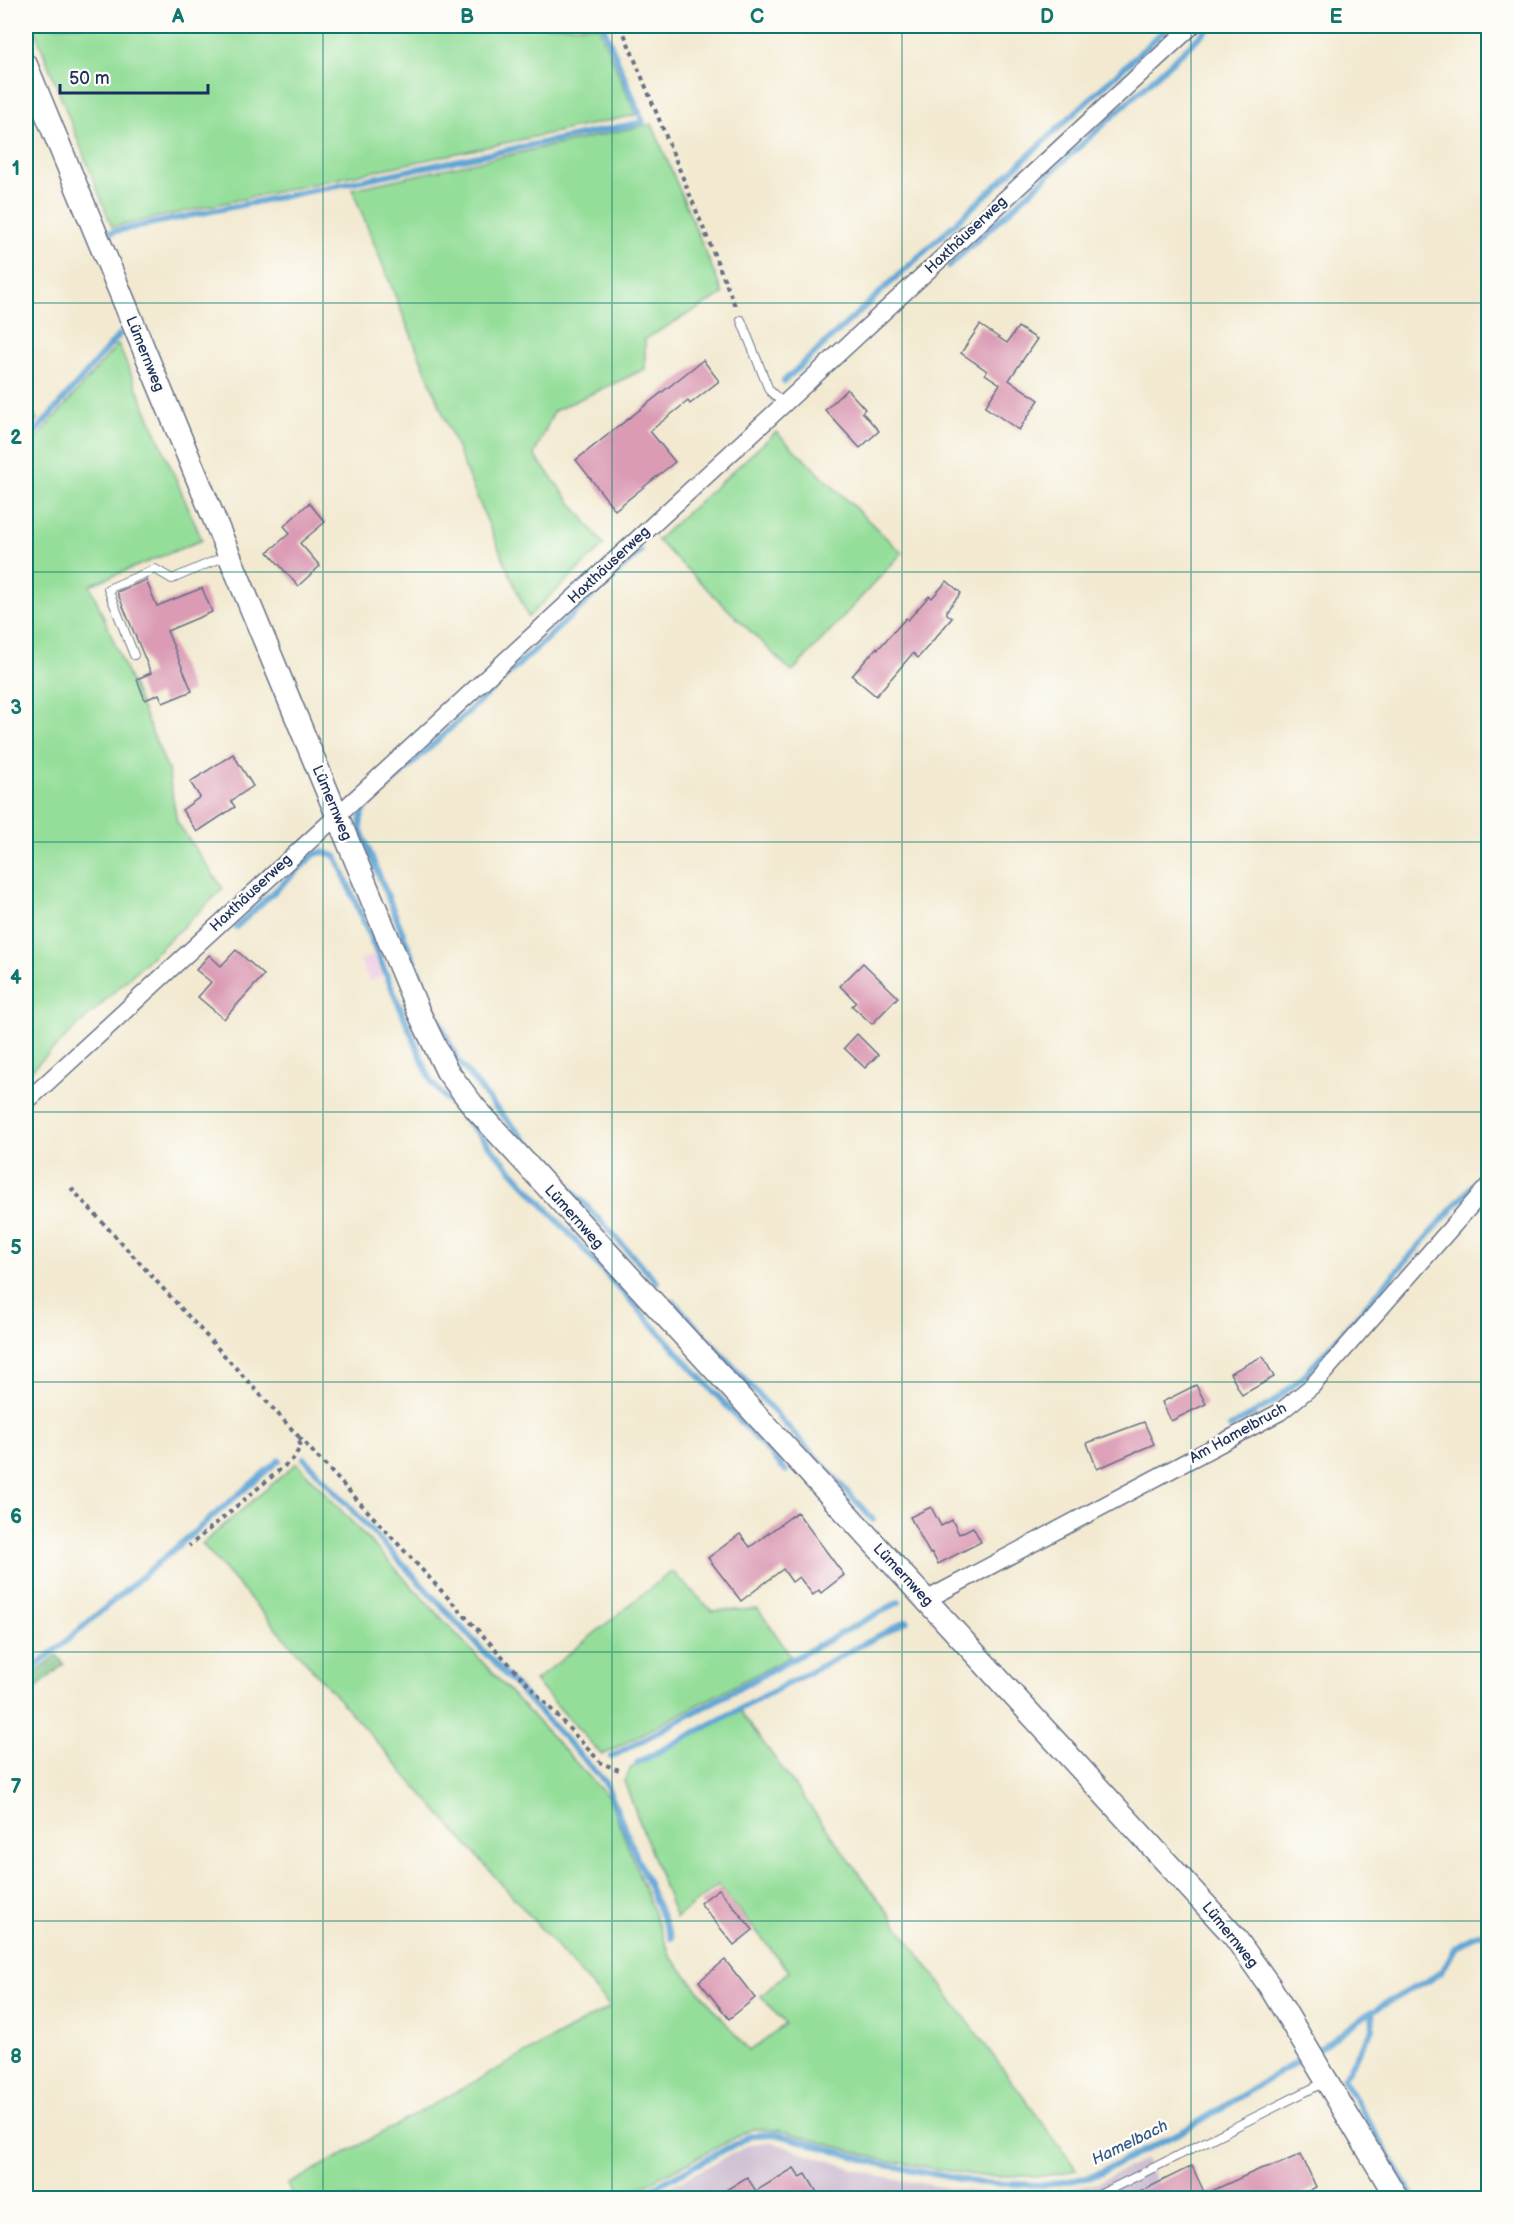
<svg xmlns="http://www.w3.org/2000/svg" width="1514" height="2224" viewBox="0 0 1514 2224" font-family="'Balsamiq Sans',sans-serif">
<rect width="100%" height="100%" fill="#fdfcf7"/>
<filter id="ink" filterUnits="userSpaceOnUse"><feTurbulence type="fractalNoise" baseFrequency=".0167" numOctaves="2"/><feDisplacementMap in="SourceGraphic" scale="12" xChannelSelector="R" yChannelSelector="G"/><feConvolveMatrix kernelMatrix="1 2 1 2 8 2 1 2 1" color-interpolation-filters="sRGB"/></filter>
<filter id="wash" filterUnits="userSpaceOnUse"><feTurbulence type="fractalNoise" baseFrequency=".008" numOctaves="4" result="noise"/><feDisplacementMap in="SourceGraphic" scale="24" xChannelSelector="R" yChannelSelector="G"/><feGaussianBlur stdDeviation="1.35" result="paint"/><feColorMatrix in="noise" values="0 0 0 0 0 0 0 0 0 0 0 0 0 0 0 0 0 1.4 0 .05"/><feComposite in="paint" operator="in"/></filter>
<g filter="url(#wash)">
<rect width="100%" height="100%" fill="#f2e9d0"/>
<polygon fill="#f0d0e4" points="374,955 382,976 369,982 360,960"/>
<polygon fill="#cebed1" points="773,2143 880,2177 981,2193 1045,2193 1094,2184 1146,2159 1164,2198 647,2198 751,2144"/>
<g fill="#94de9a" stroke="#58867c" stroke-width="1.5">
<polygon points="33,26 598,26 636,115 112,227"/>
<polygon points="652,124 723,294 645,339 645,369 554,411 534,455 604,545 528,617 471,483 352,189"/>
<polygon points="118,344 202,540 90,585 168,770 177,822 223,889 26,1075 26,451"/>
<polygon points="26,409 37,419 26,433"/>
<polygon points="776,432 902,553 792,672 657,540"/>
<polygon points="297,1463 609,1798 671,1957 749,2051 785,2024 761,1996 789,1971 718,1885 676,1918 624,1781 631,1768 740,1711 1077,2170 1043,2176 981,2176 884,2160 779,2130 752,2129 620,2198 294,2198 287,2185 610,2007 202,1544"/>
<polygon points="672,1571 712,1611 758,1609 791,1656 602,1755 535,1681"/>
</g>
<polygon fill="#77bd82" stroke="#497670" stroke-width="1.5" points="57,1655 64,1664 26,1697 26,1681"/>
<g fill="none" stroke-linecap="round" stroke-linejoin="round">
<g stroke="#5fa5d5" stroke-width="6">
<polyline points="111,232 643,122 603,26"/>
<polyline points="949,266 1211,26"/>
<polyline points="784,381 1169,26"/>
<polyline points="26,443 119,335"/>
<path d="M641 551 371 802C362 811 359 818 361 831L434 1010 458 1061 496 1108 657 1282"/>
<polyline points="236,927 315,854 323,852 336,856 432,1083 786,1471"/>
<polyline points="673,1301 873,1520"/>
<polyline points="1230,1427 1272,1403 1304,1376 1488,1168"/>
<polyline points="304,1458 605,1782 671,1938"/>
<polyline points="26,1675 279,1460"/>
<polyline points="611,1757 899,1602"/>
<polyline points="637,1763 907,1621"/>
<polyline points="1372,2011 1373,2029 1343,2078 1414,2198"/>
<polyline points="634,2198 752,2135 776,2134 881,2164 981,2183 1045,2185 1091,2177 1187,2129 1326,2044 1372,2011 1442,1972 1455,1948 1472,1936 1488,1931"/>
</g>
</g>
<g id="blocks">
<g fill="#db9bb5">
<polygon points="980,325 1007,343 1018,327 1037,339 1009,380 1039,400 1019,430 985,407 1000,384 985,374 987,371 961,353"/>
<polygon points="703,360 719,381 690,404 688,401 650,431 675,462 615,510 576,460"/>
<polygon points="847,389 865,409 862,412 879,431 860,448 825,410"/>
<polygon points="309,503 325,522 300,543 320,566 298,586 268,552 290,533 284,526"/>
<polygon points="146,580 157,606 202,588 212,612 167,631 192,691 163,703 159,694 145,700 137,679 151,673 117,592"/>
<polygon points="947,581 961,593 947,610 947,614 952,618 918,658 913,653 876,696 852,676 877,647 878,649 906,618 908,620 929,596 932,598"/>
<polygon points="233,754 253,786 231,801 235,807 197,832 182,810 200,797 190,782"/>
<polygon points="236,950 264,975 224,1019 198,997 211,982 196,970 209,955 221,966"/>
<polygon points="863,963 898,997 872,1024 852,1006 856,1002 840,986"/>
<polygon points="857,1034 878,1055 865,1068 844,1048"/>
<polygon points="1263,1356 1274,1377 1242,1395 1230,1373"/>
<polygon points="1196,1385 1206,1404 1171,1421 1162,1402"/>
<polygon points="1144,1422 1154,1444 1097,1469 1087,1443"/>
<polygon points="931,1507 941,1526 952,1520 959,1534 973,1527 981,1542 938,1564 932,1553 930,1554 910,1517"/>
<polygon points="797,1512 844,1575 821,1593 819,1590 813,1595 799,1577 792,1582 783,1569 741,1601 708,1558 740,1534 750,1547"/>
<polygon points="719,1889 753,1930 734,1945 700,1903"/>
<polygon points="725,1960 755,1998 729,2019 699,1981"/>
<polygon points="1301,2154 1316,2187 1294,2199 1125,2199 1192,2166 1205,2194 1260,2169 1279,2164"/>
<polygon points="794,2168 800,2177 806,2174 821,2199 712,2199 747,2177 756,2191"/>
</g>
</g>
</g>
<g filter="url(#ink)">
<use href="#blocks" fill-opacity="0" stroke="#667086" stroke-width="1.5"/>
<g fill="none" stroke-linecap="round" stroke-linejoin="round">
<g stroke="#667086" stroke-width="10">
<g id="lane">
<polyline points="741,320 769,390 784,404"/>
<polyline points="134,655 108,589 155,569 172,579 228,555"/>
<polyline points="1083,2198 1095,2197 1327,2081"/>
</g>
</g>
<g stroke="#667086" stroke-width="19">
<g id="street">
<polyline points="26,1102 770,417 1192,26"/>
<polyline points="926,1600 1280,1412 1312,1386 1488,1186"/>
</g>
</g>
<g stroke="#667086" stroke-width="25">
<polyline id="secondary" points="26,65 419,1013 447,1071 475,1108 1234,1936 1269,1985 1397,2198"/>
</g>
<g stroke="#667086" stroke-width="4" stroke-dasharray="4.5 4.5" stroke-linecap="butt">
<polyline points="621,26 736,308"/>
<polyline points="71,1188 299,1437 300,1447 294,1458 189,1546"/>
<polyline points="299,1437 601,1763 619,1770"/>
</g>
<use href="#lane" stroke="#fff" stroke-width="8"/>
<use href="#street" stroke="#fff" stroke-width="16"/>
<use href="#secondary" stroke="#fff" stroke-width="22"/>
</g>
</g>
<path fill="none" stroke="#0f766e" stroke-width="1.5" stroke-opacity="0.55" d="M323 26V2198M612 26V2198M902 26V2198M1191 26V2198M26 303H1488M26 572H1488M26 842H1488M26 1112H1488M26 1382H1488M26 1652H1488M26 1921H1488"/>
<g text-anchor="middle" dominant-baseline="central" stroke-width="5" stroke-linejoin="round" paint-order="stroke">
<g font-size="15" fill="#1b2f5e" stroke="#fdfcf7">
<text transform="translate(966 235) rotate(-43)">Haxthäuserweg</text>
<text transform="translate(145 354) rotate(68)">Lümernweg</text>
<text transform="translate(609 565) rotate(-43)">Haxthäuserweg</text>
<text transform="translate(332 803) rotate(67)">Lümernweg</text>
<text transform="translate(251 893) rotate(-43)">Haxthäuserweg</text>
<text transform="translate(574 1217) rotate(48)">Lümernweg</text>
<text transform="translate(1238 1433) rotate(-29)">Am Hamelbruch</text>
<text transform="translate(903 1575) rotate(47)">Lümernweg</text>
<text transform="translate(1230 1935) rotate(51)">Lümernweg</text>
</g>
<g font-size="16" font-style="italic" fill="#335888" stroke="#fdfcf7">
<text transform="translate(1130 2143) rotate(-26)">Hamelbach</text>
</g>
</g>
<rect width="1514" height="2224" fill="none" stroke="#fdfcf7" stroke-width="66"/>
<path d="M60 84v9h148v-9" fill="none" stroke="#1b2f5e" stroke-width="3"/>
<text x="69" y="84" font-size="18" fill="#1b2f5e" stroke="#fdfcf7" stroke-width="4.5" paint-order="stroke">50 m</text>
<rect x="33" y="33" width="1448" height="2158" fill="none" stroke="#0f766e" stroke-width="2"/>
<g font-size="20" text-anchor="middle" font-weight="bold" fill="#0f766e">
<text x="178" y="23">A</text>
<text x="467" y="23">B</text>
<text x="757" y="23">C</text>
<text x="1047" y="23">D</text>
<text x="1336" y="23">E</text>
<text x="16" y="175">1</text>
<text x="16" y="444">2</text>
<text x="16" y="714">3</text>
<text x="16" y="984">4</text>
<text x="16" y="1254">5</text>
<text x="16" y="1523">6</text>
<text x="16" y="1793">7</text>
<text x="16" y="2063">8</text>
</g>
</svg>
